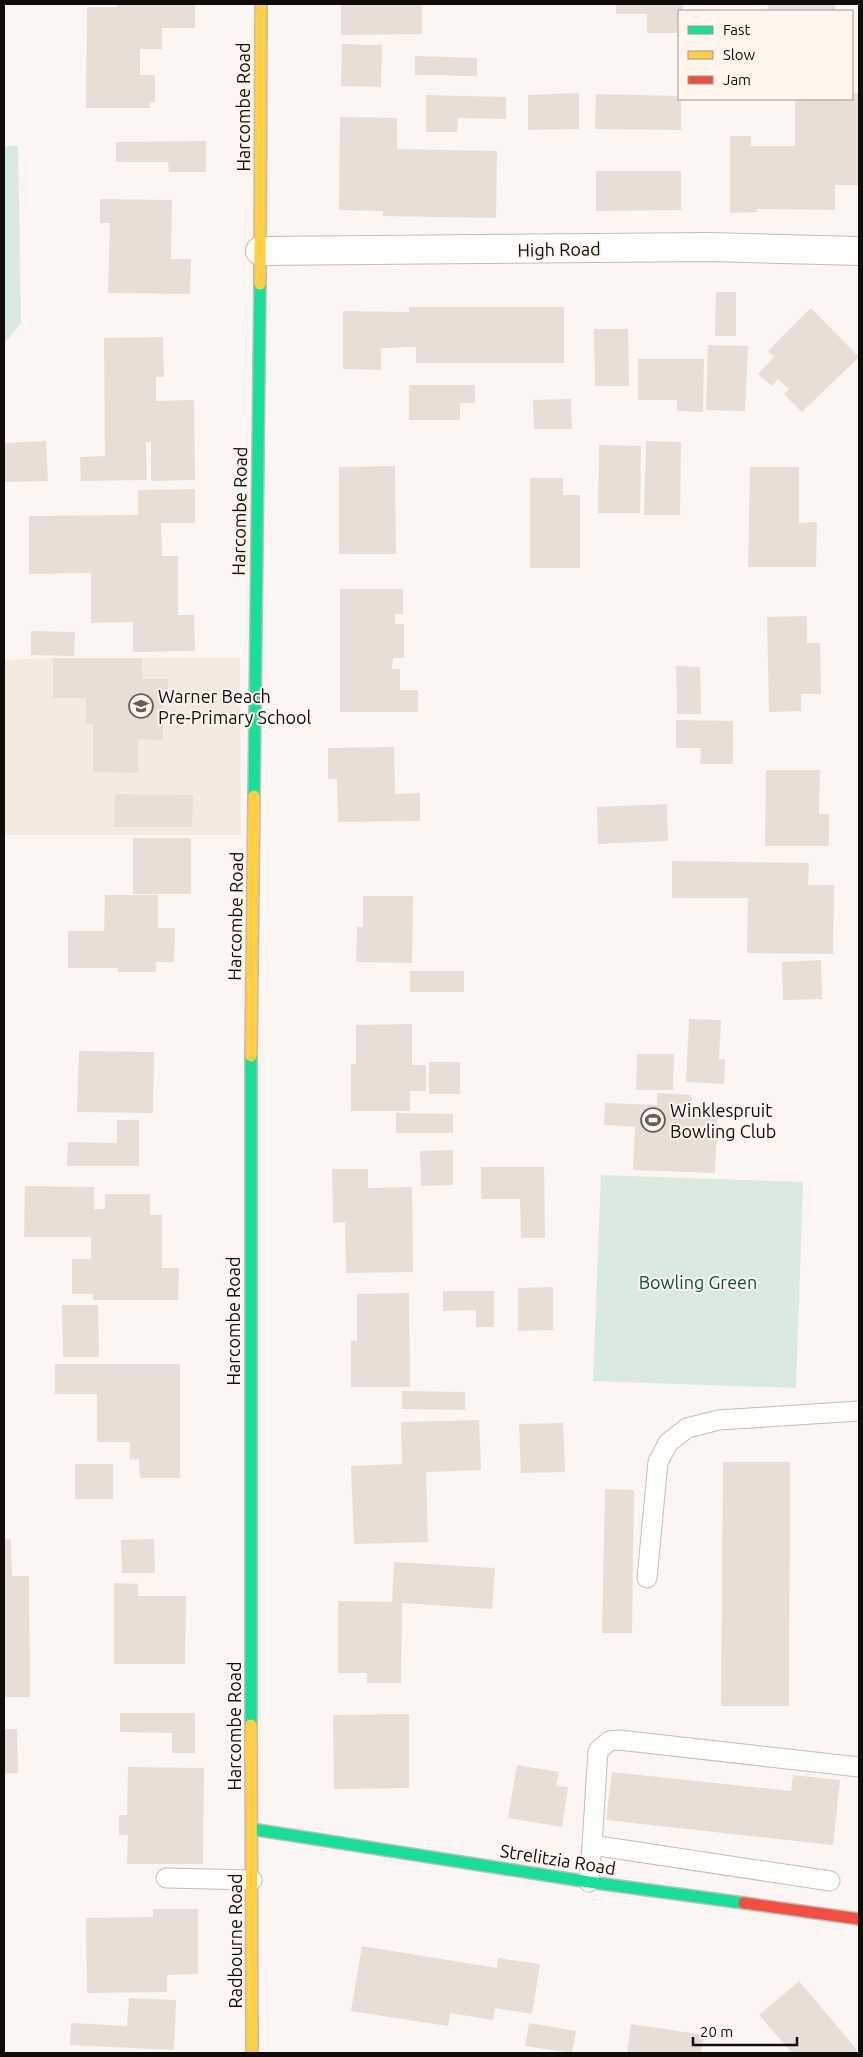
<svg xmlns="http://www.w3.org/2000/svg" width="863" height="2057" viewBox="0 0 863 2057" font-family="Ubuntu,sans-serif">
<rect width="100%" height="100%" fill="#fbf6f1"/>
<polygon fill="#f5eae0" points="53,658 240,658 241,835 4,835 4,660"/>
<g fill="#daeade">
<polygon points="4,146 18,146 21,323 4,344"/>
<polygon points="601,1175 803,1182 796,1388 593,1381"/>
</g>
<g fill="#e8ded6">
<polygon points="117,4 195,4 195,28 162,28 162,49 140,49 140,75 155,75 155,102 150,103 150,108 86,108 87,7 117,7"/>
<polygon points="341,4 422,4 422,34 341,35"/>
<polygon points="616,4 683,4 683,11 679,11 679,33 647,33 647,14 616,14"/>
<polygon points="768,4 835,4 835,11 767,11"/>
<polygon points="342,44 382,45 381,87 341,86"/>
<polygon points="415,56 477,58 477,76 415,75"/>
<polygon points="579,93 579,129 528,130 528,95"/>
<polygon points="852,93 859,93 859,185 835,185 835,210 757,209 757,212 730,213 730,136 751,136 751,146 795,146 795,99 852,99"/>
<polygon points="596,94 679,96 679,99 681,99 681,130 595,129"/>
<polygon points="426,95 506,97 506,119 458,118 457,132 426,132"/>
<polygon points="340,117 397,118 397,149 497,151 496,218 383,216 383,211 339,210"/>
<polygon points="206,141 206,172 169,172 168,162 116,162 116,142"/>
<polygon points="596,171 681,171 681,210 596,211"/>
<polygon points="100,199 172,200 171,259 191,259 190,294 108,293 110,223 100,223"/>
<polygon points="716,292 736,292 736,336 715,336"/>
<polygon points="409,307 564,307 564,363 416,363 416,347 381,348 381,370 343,369 343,311 409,312"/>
<polygon points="811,308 859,357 802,412 784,394 789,389 778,379 772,386 758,374 774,357 768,351"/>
<polygon points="594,329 628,329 629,386 595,386"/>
<polygon points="163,337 164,377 156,377 156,401 194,400 195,480 151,481 151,442 146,442 147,480 81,481 80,457 105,456 104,338"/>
<polygon points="708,345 748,346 745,411 706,410"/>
<polygon points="638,359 704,359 703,412 677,411 677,400 638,400"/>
<polygon points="409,385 475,385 475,403 460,403 460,420 409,420"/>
<polygon points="571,399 572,429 534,429 533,400"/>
<polygon points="46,441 48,481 4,482 4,443"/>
<polygon points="646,441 681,442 680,515 644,515"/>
<polygon points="599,445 641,446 640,513 598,513"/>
<polygon points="395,466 396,554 339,554 339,467"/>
<polygon points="750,467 799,467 799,523 817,522 816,567 748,567"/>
<polygon points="530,478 563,478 563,495 580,495 580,568 530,568"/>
<polygon points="195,489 195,523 161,523 162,556 178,556 178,615 194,615 195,651 133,652 133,622 91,623 91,573 29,574 29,516 138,515 138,490"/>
<polygon points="340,589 403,589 403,614 395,614 395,624 404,624 404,658 393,658 392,669 400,669 400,690 418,690 418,712 340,712"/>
<polygon points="807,616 807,643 820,643 821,694 801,694 801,711 769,712 767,617"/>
<polygon points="31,631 75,632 74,656 31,655"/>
<polygon points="53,658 142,658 142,679 168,679 168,691 163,691 163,740 138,739 138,773 93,772 93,724 86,724 86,698 53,698"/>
<polygon points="676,666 700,667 701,714 677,714"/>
<polygon points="676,720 733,721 733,764 700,764 701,748 676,748"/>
<polygon points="394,747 395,794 420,793 420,821 338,822 337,779 328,779 328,748"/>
<polygon points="766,770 820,770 819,814 829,814 829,846 765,846"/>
<polygon points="115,794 193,795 192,827 114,827"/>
<polygon points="667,804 668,841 598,844 597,807"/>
<rect x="133" y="838" width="58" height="56"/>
<polygon points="672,861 809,863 808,885 834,885 833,954 747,953 748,898 672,898"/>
<polygon points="105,895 158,895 158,928 175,928 174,962 156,962 156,972 118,972 118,968 68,968 68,931 104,931"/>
<polygon points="363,896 413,896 412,963 356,962 357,927 363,927"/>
<polygon points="821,960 822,999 783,1000 782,962"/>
<rect x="410" y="971" width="54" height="21"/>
<polygon points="689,1019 721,1020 719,1059 725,1059 724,1084 686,1082"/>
<polygon points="412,1024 412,1065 426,1065 426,1091 410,1091 410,1111 351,1111 351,1064 356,1064 356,1025"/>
<polygon points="79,1051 154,1052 153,1113 77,1112"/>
<polygon points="637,1054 674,1054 673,1090 636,1090"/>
<rect x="429" y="1062" width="31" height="32"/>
<polygon points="657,1093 692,1095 691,1106 718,1107 715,1173 633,1170 635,1127 604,1125 605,1103 657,1105"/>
<polygon points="396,1113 453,1114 453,1133 396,1133"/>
<polygon points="117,1120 139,1120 139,1166 67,1166 68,1142 117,1143"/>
<polygon points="453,1150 453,1185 421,1186 420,1151"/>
<polygon points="481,1167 544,1167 545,1238 521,1238 520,1199 481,1199"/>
<polygon points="332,1169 368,1169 368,1188 412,1187 413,1272 346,1273 345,1222 333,1223"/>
<polygon points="25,1186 94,1187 94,1209 105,1209 105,1194 150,1194 150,1215 162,1215 162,1268 179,1268 178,1300 93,1300 93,1294 72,1294 72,1259 91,1259 91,1237 24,1237"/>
<polygon points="553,1287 553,1330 518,1331 518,1288"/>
<polygon points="443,1291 494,1291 494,1327 476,1327 476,1310 443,1311"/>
<polygon points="409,1293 410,1387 351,1387 351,1341 357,1341 357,1294"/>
<polygon points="62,1305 98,1305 99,1357 63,1357"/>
<polygon points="55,1364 180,1364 180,1478 140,1478 139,1459 130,1460 130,1442 97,1442 97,1394 55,1394"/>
<polygon points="402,1391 465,1392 465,1410 402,1409"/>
<polygon points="479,1420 481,1470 426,1472 428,1542 354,1544 351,1466 402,1464 401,1422"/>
<polygon points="563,1423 565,1472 521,1473 519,1424"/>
<polygon points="723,1462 790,1462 789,1706 721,1706"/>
<rect x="75" y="1464" width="38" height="35"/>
<polygon points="605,1489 634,1490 632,1633 602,1633"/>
<polygon points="4,1539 11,1539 12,1576 29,1576 30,1697 4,1697"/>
<polygon points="154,1539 155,1573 122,1573 121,1540"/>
<polygon points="394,1562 495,1568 492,1609 402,1603 401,1683 367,1683 367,1673 338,1673 338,1601 392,1602"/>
<polygon points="114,1583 138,1584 138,1596 186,1596 185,1664 114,1664"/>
<polygon points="120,1713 195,1713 195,1753 172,1753 172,1733 120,1732"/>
<polygon points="409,1714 409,1788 334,1789 333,1715"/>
<polygon points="4,1729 17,1729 18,1773 4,1774"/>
<polygon points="517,1765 559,1772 556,1786 568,1787 562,1827 508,1818"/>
<polygon points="128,1767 204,1768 203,1864 127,1864 128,1835 119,1835 119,1815 127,1815"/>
<polygon points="612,1772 791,1791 793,1775 840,1780 833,1845 606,1820"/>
<polygon points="153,1909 198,1909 198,1974 167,1975 167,1992 87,1993 86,1918 153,1917"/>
<polygon points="362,1946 497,1968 498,1958 540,1964 532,2014 495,2008 493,2020 450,2013 448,2026 351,2011"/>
<polygon points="799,1981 857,2050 854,2053 792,2053 759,2015"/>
<polygon points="129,1998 176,2000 174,2050 70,2045 71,2023 127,2026"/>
<polygon points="529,2023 576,2031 572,2053 525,2046"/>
<polygon points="631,2024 704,2035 701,2053 627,2053"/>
</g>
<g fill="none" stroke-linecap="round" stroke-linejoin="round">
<g stroke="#c2bdb9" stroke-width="21">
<g id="lane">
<polyline points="647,1578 658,1462 668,1443 687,1428 719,1420 859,1411"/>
<polyline points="166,1878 252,1880"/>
<polyline points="830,1881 592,1845 598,1751 609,1741 619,1740 859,1767"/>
<polyline points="589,1882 592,1845"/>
</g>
</g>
<g stroke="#c2bdb9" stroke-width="30">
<polyline id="street" points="260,251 709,247 859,251"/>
</g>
<g stroke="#c2bdb9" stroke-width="14">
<g id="fast">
<polyline points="254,796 260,284"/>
<polyline points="251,1056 251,1725"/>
<polyline points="252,1829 589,1882 744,1903"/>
</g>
</g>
<g stroke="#c2bdb9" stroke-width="14">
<g id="slow">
<polyline points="260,284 261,4"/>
<polyline points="251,1056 254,796"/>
<polyline points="251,1725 252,2053"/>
</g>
</g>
<g stroke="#c2bdb9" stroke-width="14">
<polyline id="jam" points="744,1903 859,1919"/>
</g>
<use href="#lane" stroke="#fefefd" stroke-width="19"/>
<use href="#street" stroke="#fefefd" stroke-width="28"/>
<use href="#fast" stroke="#16e098" stroke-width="11"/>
<use href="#slow" stroke="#ffcf43" stroke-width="11"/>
<use href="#jam" stroke="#f24e42" stroke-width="11"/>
</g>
<defs>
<g id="school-ring" transform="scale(1.25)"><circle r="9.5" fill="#fff5ed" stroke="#625f5a" stroke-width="1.5"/><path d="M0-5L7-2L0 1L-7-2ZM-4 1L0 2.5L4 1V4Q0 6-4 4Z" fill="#625f5a"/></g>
<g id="stadium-ring" transform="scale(1.25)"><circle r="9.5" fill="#fff5ed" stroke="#625f5a" stroke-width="1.5"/><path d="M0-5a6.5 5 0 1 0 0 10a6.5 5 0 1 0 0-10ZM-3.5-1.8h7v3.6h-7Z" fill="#625f5a"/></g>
</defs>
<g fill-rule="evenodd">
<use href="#school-ring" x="141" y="706"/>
<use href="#stadium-ring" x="653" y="1120"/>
</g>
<g text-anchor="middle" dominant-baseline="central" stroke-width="4" stroke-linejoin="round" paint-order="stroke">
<g font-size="18" fill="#100d09" stroke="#fff5ed">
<text transform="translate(243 107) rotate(-90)">Harcombe Road</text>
<text transform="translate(559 249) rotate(-1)">High Road</text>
<text transform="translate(239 511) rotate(-89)">Harcombe Road</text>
<text transform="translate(235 916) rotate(-89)">Harcombe Road</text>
<text transform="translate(233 1321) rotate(-90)">Harcombe Road</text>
<text transform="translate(234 1726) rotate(-90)">Harcombe Road</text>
<text transform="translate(558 1859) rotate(9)">Strelitzia Road</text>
<text transform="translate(235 1941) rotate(-90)">Radbourne Road</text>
</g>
<g font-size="18" fill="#100d09" stroke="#fff5ed" text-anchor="start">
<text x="158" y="696">Warner Beach<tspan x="158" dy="21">Pre-Primary School</tspan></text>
<text x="670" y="1110">Winklespruit<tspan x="670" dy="21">Bowling Club</tspan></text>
</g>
<g font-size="18" fill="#005538" stroke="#fff5ed">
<text x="698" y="1282">Bowling Green</text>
</g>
</g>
<rect width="863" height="2057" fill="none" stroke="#100d09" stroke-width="10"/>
<rect x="678" y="10" width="175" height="90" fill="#fff5ed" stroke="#9f9892"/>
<rect x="688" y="26" width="25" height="8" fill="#16e098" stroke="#9f9892"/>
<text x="723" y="35" font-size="15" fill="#100d09">Fast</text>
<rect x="688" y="51" width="25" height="8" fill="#ffcf43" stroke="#9f9892"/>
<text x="723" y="60" font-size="15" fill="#100d09">Slow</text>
<rect x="688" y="76" width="25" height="8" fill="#f24e42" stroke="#9f9892"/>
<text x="723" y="85" font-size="15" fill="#100d09">Jam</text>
<path d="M693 2037v8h104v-8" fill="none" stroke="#100d09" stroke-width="2.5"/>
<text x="700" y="2037" font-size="15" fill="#100d09" stroke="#fff5ed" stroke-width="4" paint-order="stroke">20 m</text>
</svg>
